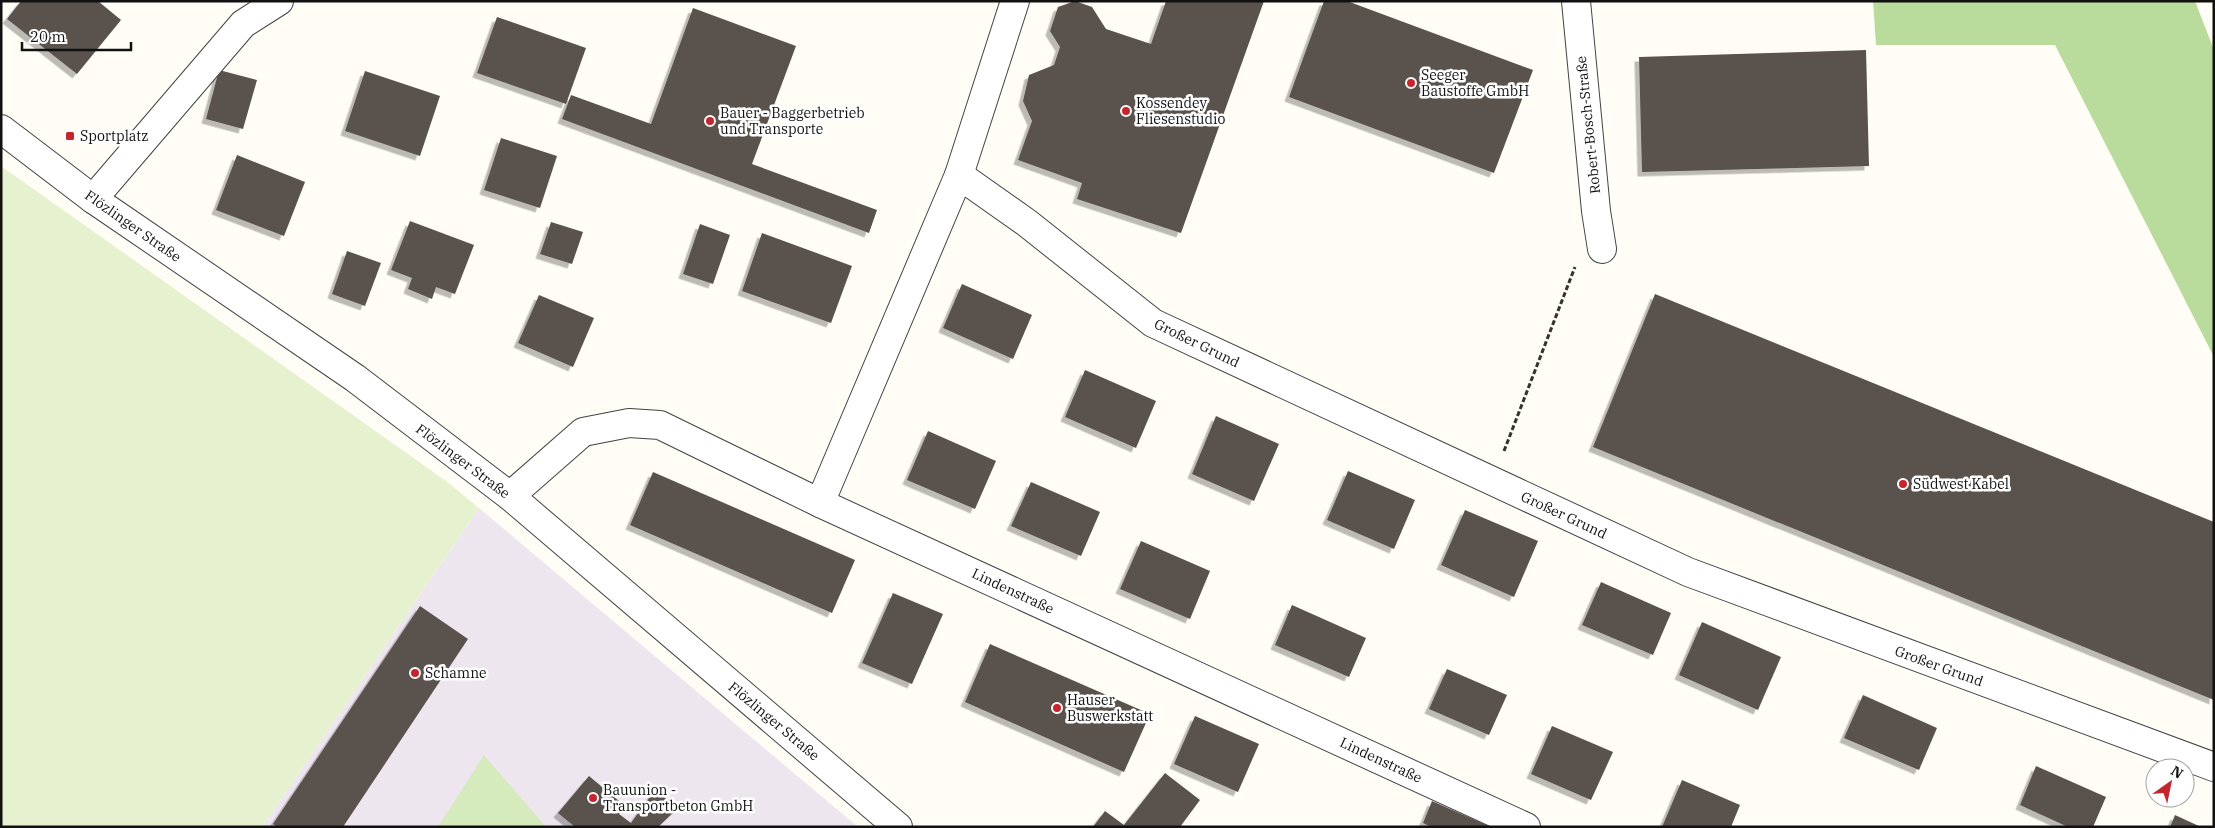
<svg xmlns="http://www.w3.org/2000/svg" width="2215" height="828" viewBox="0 0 2215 828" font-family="'IBM Plex Serif',serif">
<defs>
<filter id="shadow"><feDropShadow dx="-4.5" dy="4.5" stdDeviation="0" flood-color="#0004"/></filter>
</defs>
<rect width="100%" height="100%" fill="#fffdf5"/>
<polygon fill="#eee6ef" points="479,508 858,827 262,827"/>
<polygon fill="#d5ebbd" points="484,755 546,827 438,827"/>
<polygon fill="#b9dc9c" points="1873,1 2195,1 2214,50 2214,357 2055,45 1876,45"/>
<polygon fill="#e6f2cf" points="1,166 446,481 479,508 262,827 1,827"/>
<g fill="#5a524d" filter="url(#shadow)">
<polygon points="21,1 98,1 121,20 77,74 7,19"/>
<polygon points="1075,1 1092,7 1106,29 1151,44 1166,1 1264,1 1181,233 1077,199 1082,183 1018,160 1032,121 1023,101 1029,75 1054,65 1060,47 1050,31 1058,7"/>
<polygon points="1324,1 1347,1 1533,70 1494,173 1289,97"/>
<polygon points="693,8 796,46 752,164 877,210 869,233 562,119 571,95 651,124"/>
<polygon points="497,17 586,48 566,104 477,73"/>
<polygon points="1866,50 1869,166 1642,172 1639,57"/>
<polygon points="219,70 257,80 243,129 206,119"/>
<polygon points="365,71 440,96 420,156 345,131"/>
<polygon points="501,138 557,156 540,208 484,190"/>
<polygon points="237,155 305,182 284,236 216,210"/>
<polygon points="410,221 474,245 455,294 436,287 432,299 408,289 412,278 391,270"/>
<polygon points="551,222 583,232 572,264 540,254"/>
<polygon points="700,224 730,235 713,284 683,274"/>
<polygon points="762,233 852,266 831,323 742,291"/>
<polygon points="347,251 381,263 365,306 332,294"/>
<polygon points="962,284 1032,315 1013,359 943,328"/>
<polygon points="1655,294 2214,522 2214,700 1593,447"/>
<polygon points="539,295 594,318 573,367 518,343"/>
<polygon points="1085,370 1156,401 1136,448 1065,417"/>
<polygon points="1216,416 1279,444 1254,501 1192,474"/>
<polygon points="928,431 996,461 975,509 907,480"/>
<polygon points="1348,471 1415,500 1394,549 1327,520"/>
<polygon points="653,472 855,560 832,613 630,525"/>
<polygon points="1031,482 1100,512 1081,556 1011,526"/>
<polygon points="1465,510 1538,541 1514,597 1441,565"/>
<polygon points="1141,541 1210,571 1190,619 1120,589"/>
<polygon points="1601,582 1671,613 1653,655 1582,625"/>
<polygon points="893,593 943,614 912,684 862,663"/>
<polygon points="1292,605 1366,638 1349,677 1275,645"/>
<polygon points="420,606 468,639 343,827 277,827 273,824"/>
<polygon points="1702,622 1781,657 1758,710 1679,675"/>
<polygon points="990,644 1150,714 1124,772 965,702"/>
<polygon points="1447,669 1507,695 1489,735 1429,709"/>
<polygon points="1863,695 1937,728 1919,770 1844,738"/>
<polygon points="1195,716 1259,744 1238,792 1174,764"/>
<polygon points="1552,726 1613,752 1591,800 1531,774"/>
<polygon points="2036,766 2106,797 2093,827 2068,827 2020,805"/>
<polygon points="1165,773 1200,800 1180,827 1093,827 1105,811 1124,825"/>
<polygon points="589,776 625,806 619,814 631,823 655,790 678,808 658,827 575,827 558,813"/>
<polygon points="1682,780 1740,805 1731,827 1662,827"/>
<polygon points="1432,801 1491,827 1431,827 1423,823"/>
<polygon points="2175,815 2201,827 2170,827"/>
</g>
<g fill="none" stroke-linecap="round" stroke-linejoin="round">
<g stroke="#444" stroke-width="30">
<g id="minor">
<polyline points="1576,1 1596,211 1602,249"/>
<polyline points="1,129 93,199 355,378 510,496 898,827"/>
<polyline points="959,175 1027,223 1153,323 1688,572 2214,767"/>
<polyline points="93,199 243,24 279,1"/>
<polyline points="510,496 583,432 629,423 660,425 820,503 1526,827"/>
<polyline points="820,503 959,175 1015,1"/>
</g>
</g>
<polyline stroke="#333" stroke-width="3" stroke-dasharray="5 2.5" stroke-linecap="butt" points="1504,451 1575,267"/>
<use href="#minor" stroke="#fff" stroke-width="28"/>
</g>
<g fill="#c4262e" stroke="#fff" stroke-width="2">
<circle cx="1411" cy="83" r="5"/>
<circle cx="1126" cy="111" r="5"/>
<circle cx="710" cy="121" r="5"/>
<rect x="65" y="131" width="10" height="10" rx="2.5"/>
<circle cx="1903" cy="484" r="5"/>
<circle cx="415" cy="673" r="5"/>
<circle cx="1057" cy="708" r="5"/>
<circle cx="593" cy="798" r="5"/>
</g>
<g text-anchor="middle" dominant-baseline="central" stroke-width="5" stroke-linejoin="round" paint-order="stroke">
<g font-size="14" fill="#111" stroke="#fff" text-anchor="start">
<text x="1421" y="75">Seeger<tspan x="1421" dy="16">Baustoffe GmbH</tspan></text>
<text x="1136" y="103">Kossendey<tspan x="1136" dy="16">Fliesenstudio</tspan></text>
<text x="720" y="113">Bauer - Baggerbetrieb<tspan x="720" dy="16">und Transporte</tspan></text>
<text x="80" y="136">Sportplatz</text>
<text x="1913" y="484">Südwest Kabel</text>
<text x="425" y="673">Schamne</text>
<text x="1067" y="700">Hauser<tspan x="1067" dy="16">Buswerkstatt</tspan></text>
<text x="603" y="790">Bauunion -<tspan x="603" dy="16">Transportbeton GmbH</tspan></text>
</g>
<g font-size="14" fill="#111" stroke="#fff">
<text transform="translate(1588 125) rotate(-96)">Robert-Bosch-Straße</text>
<text transform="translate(133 226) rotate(35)">Flözlinger Straße</text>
<text transform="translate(1197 343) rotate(26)">Großer Grund</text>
<text transform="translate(463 461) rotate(37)">Flözlinger Straße</text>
<text transform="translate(1564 515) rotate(25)">Großer Grund</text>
<text transform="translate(1013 591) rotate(25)">Lindenstraße</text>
<text transform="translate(1939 666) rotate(20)">Großer Grund</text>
<text transform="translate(774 721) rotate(40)">Flözlinger Straße</text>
<text transform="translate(1381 760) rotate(25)">Lindenstraße</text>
</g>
</g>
<rect width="2215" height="828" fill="none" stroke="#111111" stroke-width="5"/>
<g transform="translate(2170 783) rotate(33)"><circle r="24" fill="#ffffff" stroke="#a0a0a0"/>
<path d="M0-4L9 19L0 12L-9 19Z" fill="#c4262e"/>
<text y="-8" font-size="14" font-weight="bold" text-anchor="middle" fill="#111111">N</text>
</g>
<path d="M22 42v8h109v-8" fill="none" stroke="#111111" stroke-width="2.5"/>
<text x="30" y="42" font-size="15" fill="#111111" stroke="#ffffff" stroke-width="4" paint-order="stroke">20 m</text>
</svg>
